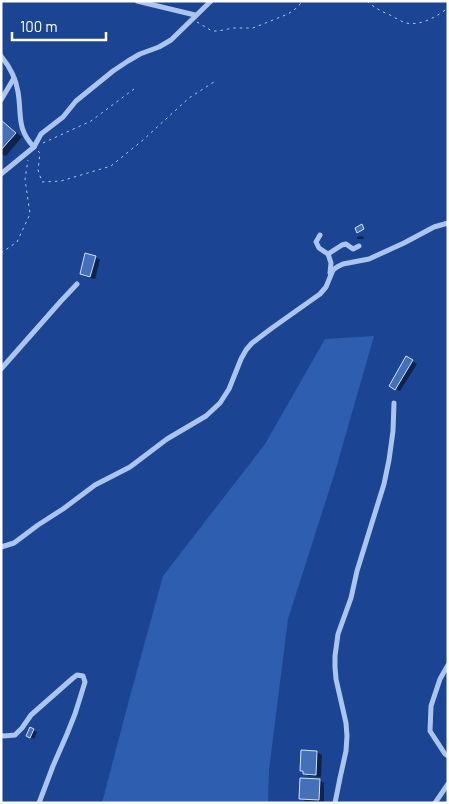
<svg xmlns="http://www.w3.org/2000/svg" width="449" height="804" viewBox="0 0 449 804" font-family="Barlow,sans-serif">
<rect width="100%" height="100%" fill="#1b4592"/>
<polygon fill="#2e5eb0" points="374,336 335,472 288,619 269,770 268,803 102,803 129,700 163,576 265,444 325,339"/>
<g fill="#0007">
<polygon points="1,121 7,125 22,137 6,156 1,154"/>
<polygon points="363,236 364,239 357,239 357,237"/>
<polygon points="96,257 100,260 95,279 86,277 81,274"/>
<polygon points="407,358 417,364 400,391 390,386"/>
<polygon points="31,729 37,732 34,739 28,736"/>
<polygon points="302,752 317,752 322,755 321,777 309,776 301,771"/>
<polygon points="320,780 324,783 324,802 305,801 300,798"/>
</g>
<g fill="#446fb9" stroke="#d2e1fa">
<polygon points="1,120 16,133 1,150"/>
<polygon points="362,224 364,229 357,233 355,228"/>
<polygon points="85,253 96,256 90,277 80,274"/>
<polygon points="406,356 413,360 395,390 389,386"/>
<polygon points="30,727 34,729 30,738 26,736"/>
<polygon points="301,750 317,751 316,775 303,774 303,771 300,771"/>
<polygon points="300,778 320,779 319,800 299,799"/>
</g>
<g fill="none" stroke-linecap="round" stroke-linejoin="round">
<g stroke="#acc5ef" stroke-width="1" stroke-dasharray="2.5 4" stroke-linecap="butt">
<path d="M367 1C374 7 380 11 388 14 394 17 400 21 406 23 421 26 436 17 448 8"/>
<polyline points="197,22 212,31 218,31 233,28 253,28 288,14 298,7 302,1"/>
<polyline points="43,143 91,121 134,89"/>
<polyline points="38,151 40,153 38,170 42,182 61,181 111,166 143,140 189,98 217,80"/>
<polyline points="1,253 17,242 30,214 25,179 28,160"/>
</g>
<g stroke="#acc5ef" stroke-width="5">
<polyline points="137,1 195,15"/>
<path d="M1 56C10 67 16 78 18 92 22 115 16 128 34 147"/>
<polyline points="1,100 14,78"/>
<polyline points="1,174 34,147 41,134 63,117 76,101 113,71 128,61 140,54 159,47 171,40 211,1"/>
<polyline points="320,235 316,242 319,248 328,254 331,263 330,273"/>
<polyline points="328,254 342,245 346,244 353,249 359,246"/>
<polyline points="1,369 61,301 77,284"/>
<polyline points="1,547 14,543 38,525 63,509 95,485 130,467 167,439 206,416 220,403 229,389 241,359 246,350 252,343 272,328 320,294 326,287 333,270 337,267 343,264 369,259 404,243 434,227 448,223"/>
<polyline points="448,665 440,679 431,706 430,731 445,754 448,756"/>
<polyline points="1,735 4,736 15,735 22,728 31,715 73,678 77,675 83,676 85,682 75,714 67,734 53,766 39,803"/>
<polyline points="335,803 340,778 346,751 347,736 346,723 336,679 335,667 335,656 338,634 351,598 357,571 384,484 389,460 393,431 394,403"/>
<polyline points="435,803 448,784"/>
</g>
</g>
<rect width="449" height="804" fill="none" stroke="#ffffff" stroke-width="5"/>
<path d="M12 32v8h94v-8" fill="none" stroke="#ffffff" stroke-width="2.5"/>
<text x="20" y="32" font-size="15" fill="#ffffff" stroke="#1b4592" stroke-width="4" paint-order="stroke">100 m</text>
</svg>
